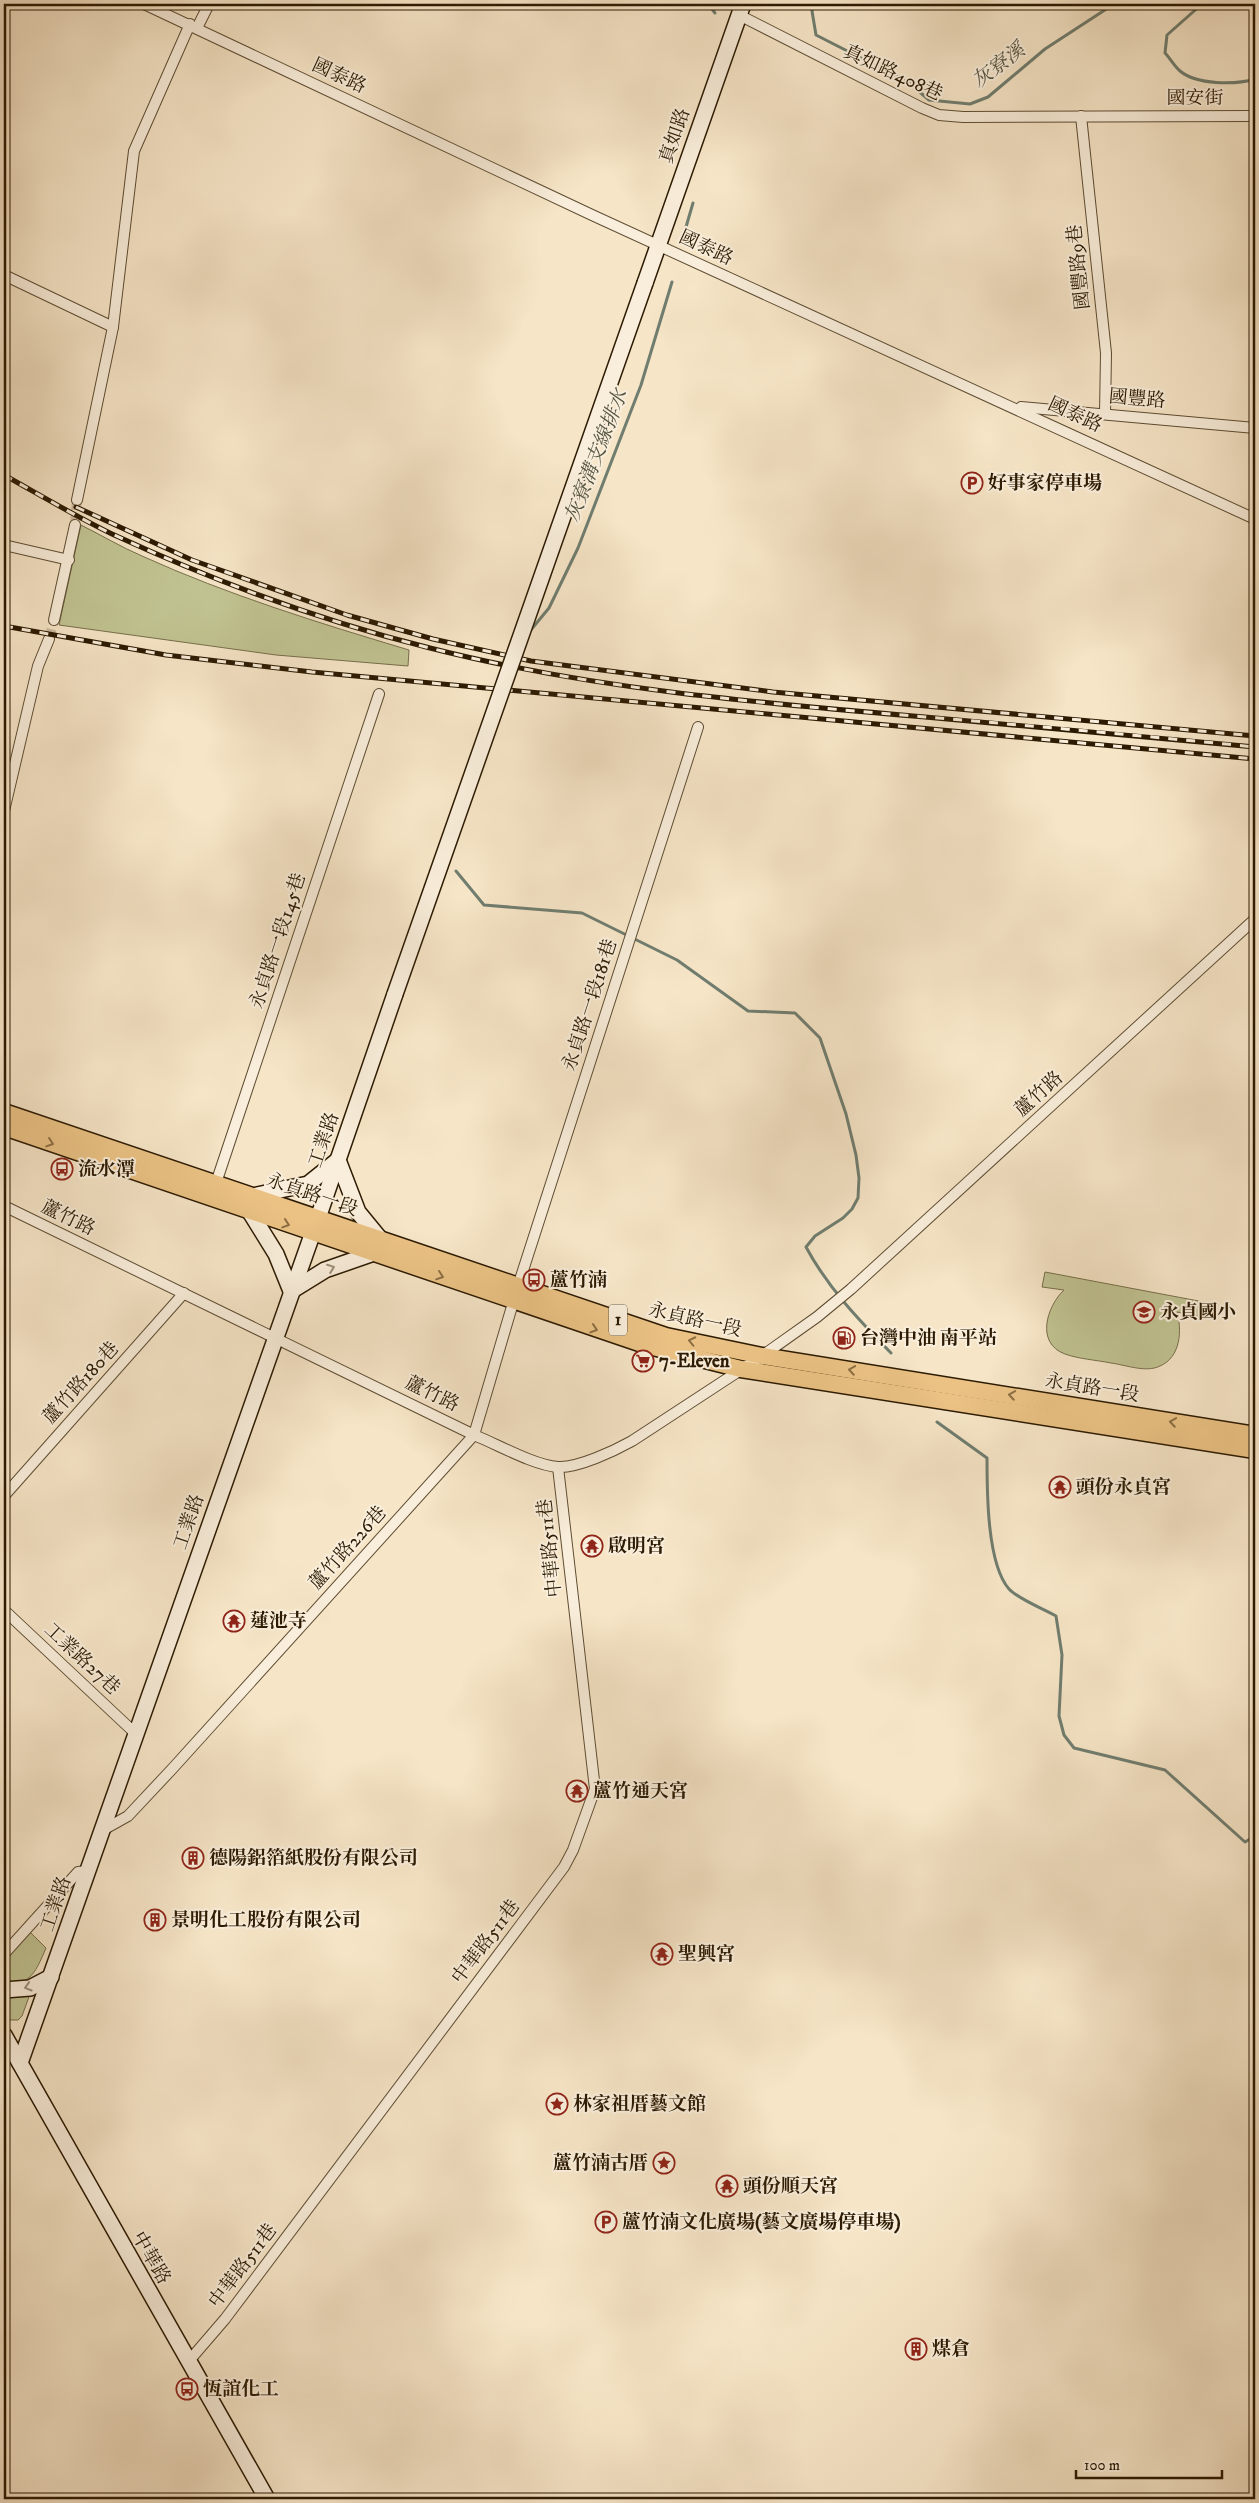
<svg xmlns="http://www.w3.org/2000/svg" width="1259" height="2503" viewBox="0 0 1259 2503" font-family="'IM FELL DW Pica','Noto Serif TC',serif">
<rect width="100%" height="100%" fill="#f6e5c7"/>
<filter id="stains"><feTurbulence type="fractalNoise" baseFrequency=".004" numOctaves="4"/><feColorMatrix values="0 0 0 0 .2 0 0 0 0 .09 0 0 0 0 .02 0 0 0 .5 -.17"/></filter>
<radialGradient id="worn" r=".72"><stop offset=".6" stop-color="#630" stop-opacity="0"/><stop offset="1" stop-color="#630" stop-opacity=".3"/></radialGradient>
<g fill="#c1c392" stroke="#766e4a">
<path d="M81 525C101 535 121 547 142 556 228 595 319 623 409 650L408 666 276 655 59 625Z"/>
<path d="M1045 1272 1204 1302 1202 1317 1177 1312C1182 1330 1181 1357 1160 1366 1146 1373 1126 1365 1111 1363 1096 1360 1079 1359 1065 1354 1035 1343 1047 1306 1064 1290L1042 1287Z"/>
<path d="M30 1932 46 1948C36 1971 32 1984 4 1986V1961Z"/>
<polygon points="30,1994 22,2016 18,2020 10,2020 4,2010 4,1995"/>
</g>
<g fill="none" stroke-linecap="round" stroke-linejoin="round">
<g stroke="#707d6f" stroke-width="3">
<polyline points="708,4 715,13"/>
<polyline points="814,4 812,11 816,35 908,82 929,100 970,104 988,97 1045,49 1114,4"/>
<path d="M1202 4 1167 35 1165 53C1170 58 1174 66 1180 71 1197 85 1235 85 1255 79"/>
<polyline points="686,227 693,203"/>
<polyline points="530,631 549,608 578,548 641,385 672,282"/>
<path d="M456 871 484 905 582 913 677 960 748 1011 795 1013 820 1038 846 1114 856 1155 859 1178 858 1198 852 1209 843 1218 815 1236 806 1247C828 1288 859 1320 891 1353"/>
<path d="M937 1422 987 1458C987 1492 987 1564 1009 1589 1018 1599 1044 1609 1056 1616L1062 1655 1059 1716 1064 1735 1074 1748 1165 1770 1245 1842 1255 1836"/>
</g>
<g stroke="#cebca0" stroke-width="10" stroke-dasharray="10 5" stroke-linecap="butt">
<polyline points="75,525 77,500"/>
<polyline points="49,639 54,620"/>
</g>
<g stroke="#5e4d33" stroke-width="12">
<g id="street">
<polyline points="144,4 592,215 1255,519"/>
<polyline points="739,15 922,108 939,115 963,117 1255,116"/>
<polyline points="197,28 209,4"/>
<polyline points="1081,116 1106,353 1105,414"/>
<polyline points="4,275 113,327"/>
<polyline points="1021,407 1255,428"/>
<polyline points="77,500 113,327 134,151 190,24"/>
<polyline points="4,545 69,560"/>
<polyline points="54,620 75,525"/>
<polyline points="4,811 38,666 49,639"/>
<polyline points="214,1189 379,694"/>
<path d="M4 1206 474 1435C497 1444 533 1465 558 1467 578 1468 614 1451 632 1441L762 1356 817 1317 851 1289 1255 919"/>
<polyline points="4,1496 184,1293"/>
<polyline points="4,1610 136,1734"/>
<polyline points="103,1830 128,1816 173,1768 474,1435 518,1286 698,727"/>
<polyline points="4,1954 78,1872 89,1871"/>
<polyline points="188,2362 225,2319 564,1867 573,1850 595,1789 558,1467"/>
</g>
</g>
<g stroke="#2c1a02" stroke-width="18">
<g id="secondary">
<polyline points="645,283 743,4"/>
<polyline points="253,1196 308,1184 338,1160 358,1212 381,1240"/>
<polyline points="250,1212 276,1254 291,1291 325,1270 374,1253"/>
<polyline points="4,1990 30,1988 51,1977"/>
<polyline points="4,2035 267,2499"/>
<polyline points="20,2063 318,1218 395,994"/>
</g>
</g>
<g stroke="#2c1a02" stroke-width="19">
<g id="primary">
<polyline points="4,1112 666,1336 762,1356 1255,1435"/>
<polyline points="4,1127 645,1345 741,1369 1255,1450"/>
</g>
</g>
<use href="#street" stroke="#f9eedb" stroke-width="10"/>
<use href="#secondary" stroke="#f9eedb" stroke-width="15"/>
<use href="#primary" stroke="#ebc284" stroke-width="16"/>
<g stroke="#2c1a02" stroke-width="5">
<g id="rail">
<path d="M4 475C40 495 75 516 112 534 214 581 321 621 430 648 591 689 760 703 925 717 1035 726 1145 736 1255 747"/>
<polyline points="76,507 192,560 347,615 433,639 531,661 773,692 1255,736"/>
<polyline points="4,626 166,655 312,672 1255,759"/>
</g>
</g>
<use href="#rail" stroke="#f9eedb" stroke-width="3" stroke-dasharray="9" stroke-linecap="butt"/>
<g stroke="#2c1a02" stroke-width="18" stroke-linecap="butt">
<polyline id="secondary-bridge" points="395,994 645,283"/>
</g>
<use href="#secondary-bridge" stroke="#f9eedb" stroke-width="15"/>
</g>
<defs><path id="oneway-chevron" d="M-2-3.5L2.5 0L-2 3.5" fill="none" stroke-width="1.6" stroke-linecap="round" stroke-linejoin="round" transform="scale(1.25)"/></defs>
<g stroke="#8c6e43">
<use href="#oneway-chevron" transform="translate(50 1143) rotate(19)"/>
<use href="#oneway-chevron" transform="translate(286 1224) rotate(18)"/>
<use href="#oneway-chevron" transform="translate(440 1276) rotate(19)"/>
<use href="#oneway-chevron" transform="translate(594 1329) rotate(18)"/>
<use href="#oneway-chevron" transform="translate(692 1341) rotate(-168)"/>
<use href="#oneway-chevron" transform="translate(852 1370) rotate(-171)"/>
<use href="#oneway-chevron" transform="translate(1012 1395) rotate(-171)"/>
<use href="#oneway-chevron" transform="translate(1173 1422) rotate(-171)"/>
</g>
<g stroke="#9d8f79">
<use href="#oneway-chevron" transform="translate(331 1268) rotate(-21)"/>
<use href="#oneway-chevron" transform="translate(28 1987) rotate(163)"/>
</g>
<defs>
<g id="parking-ring" transform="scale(1.125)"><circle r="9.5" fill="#f9eedb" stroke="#8f2418" stroke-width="1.5"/><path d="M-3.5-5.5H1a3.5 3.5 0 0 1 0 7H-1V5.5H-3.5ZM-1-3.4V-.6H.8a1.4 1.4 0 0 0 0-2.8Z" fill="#8f2418"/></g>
<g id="bus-ring" transform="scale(1.125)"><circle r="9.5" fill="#f9eedb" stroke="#8f2418" stroke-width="1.5"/><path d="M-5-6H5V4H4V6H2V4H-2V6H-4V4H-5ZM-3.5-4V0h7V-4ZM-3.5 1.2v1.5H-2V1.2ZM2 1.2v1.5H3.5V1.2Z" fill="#8f2418"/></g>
<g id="school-ring" transform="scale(1.125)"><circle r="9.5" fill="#f9eedb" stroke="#8f2418" stroke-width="1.5"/><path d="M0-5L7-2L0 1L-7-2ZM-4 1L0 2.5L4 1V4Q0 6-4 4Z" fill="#8f2418"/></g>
<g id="fuel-ring" transform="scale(1.125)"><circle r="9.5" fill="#f9eedb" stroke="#8f2418" stroke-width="1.5"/><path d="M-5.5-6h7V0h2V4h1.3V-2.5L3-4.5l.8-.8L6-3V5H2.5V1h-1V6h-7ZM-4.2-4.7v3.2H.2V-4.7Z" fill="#8f2418"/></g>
<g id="supermarket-ring" transform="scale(1.125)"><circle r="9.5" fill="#f9eedb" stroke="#8f2418" stroke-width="1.5"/><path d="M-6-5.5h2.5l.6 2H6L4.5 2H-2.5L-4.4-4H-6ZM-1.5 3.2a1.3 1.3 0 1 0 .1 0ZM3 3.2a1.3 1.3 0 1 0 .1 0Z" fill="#8f2418"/></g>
<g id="temple-ring" transform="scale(1.125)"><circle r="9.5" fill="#f9eedb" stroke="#8f2418" stroke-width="1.5"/><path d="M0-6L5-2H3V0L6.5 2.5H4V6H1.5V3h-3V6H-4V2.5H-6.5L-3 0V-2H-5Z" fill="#8f2418"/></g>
<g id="building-ring" transform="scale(1.125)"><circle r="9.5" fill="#f9eedb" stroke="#8f2418" stroke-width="1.5"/><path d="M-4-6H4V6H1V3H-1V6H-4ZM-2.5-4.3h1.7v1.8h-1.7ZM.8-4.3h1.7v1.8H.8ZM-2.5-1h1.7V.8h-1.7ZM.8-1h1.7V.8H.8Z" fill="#8f2418"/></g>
<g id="sight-ring" transform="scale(1.125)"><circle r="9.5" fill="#f9eedb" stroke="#8f2418" stroke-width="1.5"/><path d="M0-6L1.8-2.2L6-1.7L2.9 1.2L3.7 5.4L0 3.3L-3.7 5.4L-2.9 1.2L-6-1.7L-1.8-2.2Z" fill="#8f2418"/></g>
</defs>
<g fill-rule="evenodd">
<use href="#parking-ring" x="972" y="483"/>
<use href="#bus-ring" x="62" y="1169"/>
<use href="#bus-ring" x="534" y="1280"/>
<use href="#school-ring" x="1144" y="1312"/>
<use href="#fuel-ring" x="844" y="1338"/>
<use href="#supermarket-ring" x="643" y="1361"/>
<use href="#temple-ring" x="1060" y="1487"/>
<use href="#temple-ring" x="592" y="1546"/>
<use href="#temple-ring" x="234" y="1621"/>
<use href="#temple-ring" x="577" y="1791"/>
<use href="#building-ring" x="193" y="1858"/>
<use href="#building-ring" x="155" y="1920"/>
<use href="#temple-ring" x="662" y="1954"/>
<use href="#sight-ring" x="557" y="2104"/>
<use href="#sight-ring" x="664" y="2163"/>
<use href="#temple-ring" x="727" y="2186"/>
<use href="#parking-ring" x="606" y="2222"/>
<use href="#building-ring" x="916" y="2349"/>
<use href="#bus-ring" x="187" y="2389"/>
</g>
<g text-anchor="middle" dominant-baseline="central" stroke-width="4" stroke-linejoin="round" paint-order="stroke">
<rect fill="#f9eedb" stroke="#6a5a43" stroke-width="1" x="609" y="1304.5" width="18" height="31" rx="4"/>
<g font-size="18" font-weight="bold" fill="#2c1a02">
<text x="618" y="1320">1</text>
</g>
<g font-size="19" fill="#2c1a02" stroke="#f9eedb">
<text transform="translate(893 73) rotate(25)">真如路408巷</text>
<text transform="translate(339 76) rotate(25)">國泰路</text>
<text x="1195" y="98">國安街</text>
<text transform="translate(675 136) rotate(-71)">真如路</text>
<text transform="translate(706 248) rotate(25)">國泰路</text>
<text transform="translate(1079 267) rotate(-96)">國豐路9巷</text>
<text transform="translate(1137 399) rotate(5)">國豐路</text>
<text transform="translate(1075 415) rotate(25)">國泰路</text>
<text transform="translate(278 941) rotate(-72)">永貞路一段145巷</text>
<text transform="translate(590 1005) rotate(-72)">永貞路一段181巷</text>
<text transform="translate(1039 1094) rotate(-42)">蘆竹路</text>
<text transform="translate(324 1140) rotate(-71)">工業路</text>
<text transform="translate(312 1195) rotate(19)">永貞路一段</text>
<text transform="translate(68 1218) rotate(26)">蘆竹路</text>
<text transform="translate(695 1320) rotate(13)">永貞路一段</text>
<text transform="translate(81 1383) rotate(-48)">蘆竹路180巷</text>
<text transform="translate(1092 1388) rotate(9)">永貞路一段</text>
<text transform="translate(432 1394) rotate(26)">蘆竹路</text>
<text transform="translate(189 1522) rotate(-71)">工業路</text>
<text transform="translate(348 1548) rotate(-48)">蘆竹路226巷</text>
<text transform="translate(550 1548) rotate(-96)">中華路511巷</text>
<text transform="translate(82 1659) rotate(43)">工業路27巷</text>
<text transform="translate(56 1904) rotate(-71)">工業路</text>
<text transform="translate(486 1942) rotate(-53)">中華路511巷</text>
<text transform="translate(151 2258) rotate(60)">中華路</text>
<text transform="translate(243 2266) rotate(-53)">中華路511巷</text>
</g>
<g font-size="19" font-weight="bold" fill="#2c1a02" stroke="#f9eedb" text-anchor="start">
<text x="988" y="483">好事家停車場</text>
<text x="78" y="1169">流水潭</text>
<text x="550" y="1280">蘆竹湳</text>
<text x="1160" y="1312">永貞國小</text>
<text x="860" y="1338">台灣中油 南平站</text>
<text x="659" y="1361">7-Eleven</text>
<text x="1076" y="1487">頭份永貞宮</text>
<text x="608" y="1546">啟明宮</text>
<text x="250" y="1621">蓮池寺</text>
<text x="593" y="1791">蘆竹通天宮</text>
<text x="209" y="1858">德陽鋁箔紙股份有限公司</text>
<text x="171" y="1920">景明化工股份有限公司</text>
<text x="678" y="1954">聖興宮</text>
<text x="573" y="2104">林家祖厝藝文館</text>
<text x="648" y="2163" text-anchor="end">蘆竹湳古厝</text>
<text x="743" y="2186">頭份順天宮</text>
<text x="622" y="2222">蘆竹湳文化廣場(藝文廣場停車場)</text>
<text x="932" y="2349">煤倉</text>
<text x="203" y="2389">恆誼化工</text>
</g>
<g font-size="20" font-style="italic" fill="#545441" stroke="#f9eedb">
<text transform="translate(999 66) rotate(-37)">灰寮溪</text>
<text transform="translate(597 456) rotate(-69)">灰寮溝支線排水</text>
</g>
</g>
<rect width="1259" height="2503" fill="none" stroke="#f6e5c7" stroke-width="20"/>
<rect x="5" y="5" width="1249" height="2493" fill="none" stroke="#2c1a02" stroke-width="2.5"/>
<rect x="10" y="10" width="1239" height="2483" fill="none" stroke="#2c1a02"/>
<path d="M1076 2470v8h146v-8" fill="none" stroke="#2c1a02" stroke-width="2.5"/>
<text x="1084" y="2470" font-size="15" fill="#2c1a02" stroke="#f9eedb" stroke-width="4" paint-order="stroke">100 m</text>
<rect width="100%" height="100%" filter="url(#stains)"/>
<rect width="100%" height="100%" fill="url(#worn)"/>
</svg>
